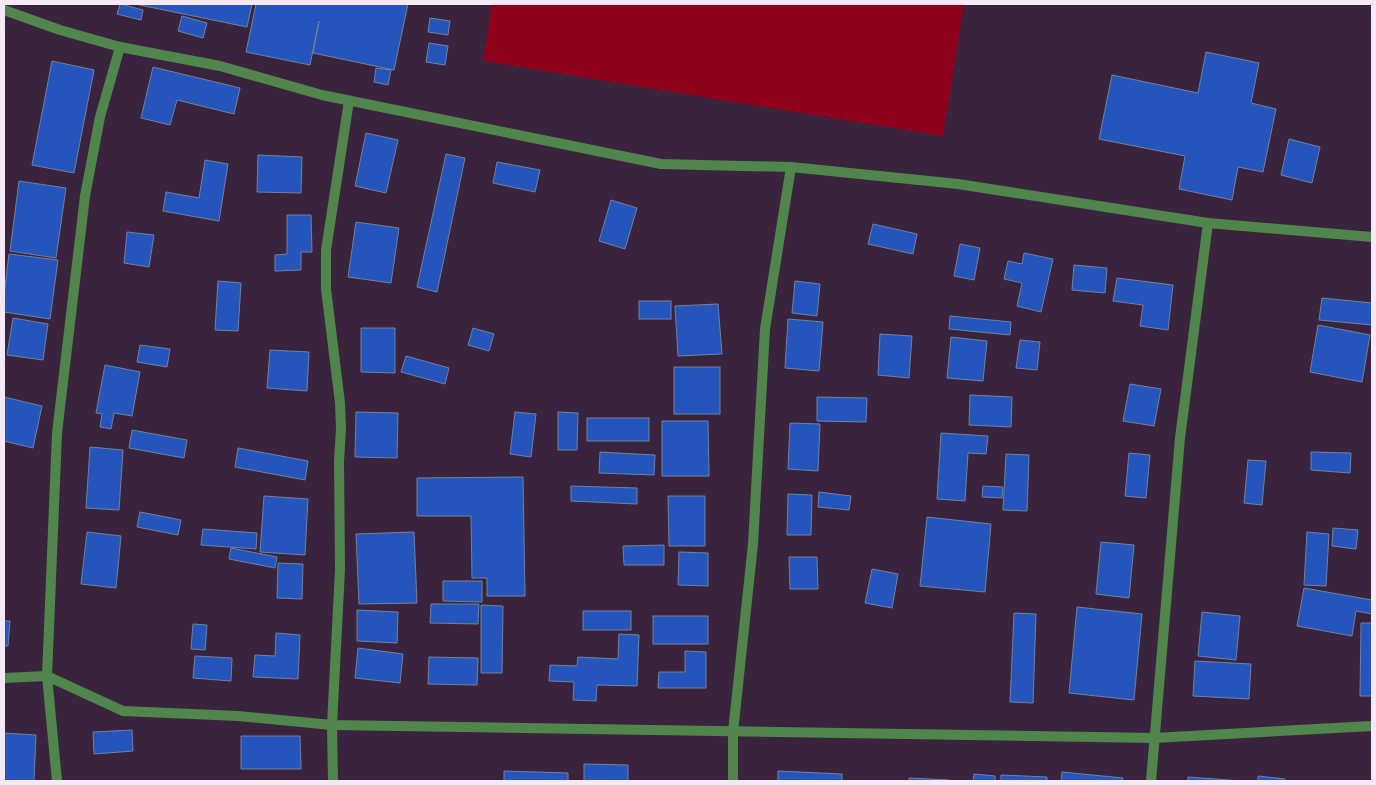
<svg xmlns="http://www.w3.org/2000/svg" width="1376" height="785" viewBox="0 0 1376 785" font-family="'PT Sans',sans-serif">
<rect width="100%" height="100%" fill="#3a243d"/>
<polygon fill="#8f001a" points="492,4 964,4 943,136 483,61"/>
<g fill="#2555bb" stroke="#7081a0">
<polygon points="120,4 143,10 141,20 117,14"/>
<polygon points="135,4 252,4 247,27"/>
<polygon points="256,4 408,4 394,70 313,53 319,21 310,65 246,52"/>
<polygon points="182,16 207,23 203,38 178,31"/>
<polygon points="430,18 450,21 448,35 428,32"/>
<polygon points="429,43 448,46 445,65 426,62"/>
<polygon points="1206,52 1259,63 1251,103 1276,109 1263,172 1238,167 1232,200 1179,189 1185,156 1099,139 1112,75 1198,93"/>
<polygon points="52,61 94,70 74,173 32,165"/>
<polygon points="153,67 240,88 234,114 177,100 170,125 141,118"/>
<polygon points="376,68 391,70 388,85 374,82"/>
<polygon points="366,133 398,140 386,193 355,186"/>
<polygon points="1289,139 1320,147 1312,183 1281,175"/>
<polygon points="446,154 465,158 437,292 417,287"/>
<polygon points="258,155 302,157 301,193 257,192"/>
<polygon points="205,160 228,164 219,221 163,211 166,192 199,198"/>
<polygon points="497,162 540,170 535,192 493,183"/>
<polygon points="19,181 66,188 56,258 10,251"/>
<polygon points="611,200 637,208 625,249 599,241"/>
<polygon points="287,215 311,215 312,252 301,252 301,270 275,271 275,255 287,254"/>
<polygon points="356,222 399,228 391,283 348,277"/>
<polygon points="873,224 917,234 913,254 868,244"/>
<polygon points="127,232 154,235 149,267 124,263"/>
<polygon points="960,244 980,248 974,280 954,276"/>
<polygon points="1024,253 1053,259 1041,312 1017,306 1022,283 1004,279 1008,261 1022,264"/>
<polygon points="9,254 58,260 50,319 4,312 4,295"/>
<polygon points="1074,265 1107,268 1105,293 1072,290"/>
<polygon points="1117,278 1173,285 1168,330 1140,326 1143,305 1113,301"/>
<polygon points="218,281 241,283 238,331 215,330"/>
<polygon points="795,281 820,284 817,316 792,313"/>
<polygon points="1322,298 1372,303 1372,325 1319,320"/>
<rect x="639" y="301" width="32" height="18"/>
<polygon points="718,304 722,354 678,356 675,306"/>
<polygon points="950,316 1011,322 1010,335 949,329"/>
<polygon points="13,318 48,324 43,360 7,355"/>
<polygon points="788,319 823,322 819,371 785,368"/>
<polygon points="1318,325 1370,335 1362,382 1310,372"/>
<polygon points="361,328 395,328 395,373 361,372"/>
<polygon points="473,328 494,334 489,351 468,345"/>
<polygon points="880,334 912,336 909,378 878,375"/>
<polygon points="951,337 987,341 983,381 947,378"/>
<polygon points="1020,340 1040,342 1037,370 1016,368"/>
<polygon points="140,345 170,349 167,367 137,362"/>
<polygon points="270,350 309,352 307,391 267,388"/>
<polygon points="406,356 449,368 445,384 401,372"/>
<polygon points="105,365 140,372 132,416 114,413 111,429 100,427 102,414 96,413"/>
<rect x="674" y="367" width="46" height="47"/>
<polygon points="1130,384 1161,389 1154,426 1123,421"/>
<polygon points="970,395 1012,397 1011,427 969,425"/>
<polygon points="4,397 42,406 33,448 4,441"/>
<polygon points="817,397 867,398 866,422 817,421"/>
<polygon points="356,412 398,413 397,458 355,457"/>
<polygon points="515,412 536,414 531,457 510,454"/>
<polygon points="558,412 578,413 577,450 558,450"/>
<rect x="587" y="418" width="62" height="23"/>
<polygon points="662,421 708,421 709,476 662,476"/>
<polygon points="790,423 820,424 818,471 788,469"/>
<polygon points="132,430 187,440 184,458 129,448"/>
<polygon points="941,433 988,436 986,454 968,453 965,501 937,499"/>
<polygon points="90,447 123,450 119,510 86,508"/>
<polygon points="238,448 308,461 305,480 235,467"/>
<polygon points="600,452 655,455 654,475 599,473"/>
<polygon points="1311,452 1351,453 1350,473 1311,470"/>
<polygon points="1129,453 1150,455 1146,498 1125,496"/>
<polygon points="1006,454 1029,455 1027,511 1003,510"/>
<polygon points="1248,460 1266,461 1262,505 1244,503"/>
<polygon points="523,477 525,596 487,596 487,578 472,578 471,516 417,516 417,478"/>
<polygon points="571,486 637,488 637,504 571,501"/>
<polygon points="983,486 1003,487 1002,498 982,497"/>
<polygon points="819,492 851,496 849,510 818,507"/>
<polygon points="788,494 812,495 811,535 787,535"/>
<polygon points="264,496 308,499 305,555 260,552"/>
<polygon points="668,496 705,496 705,546 669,546"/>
<polygon points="140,512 181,520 178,535 137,527"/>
<polygon points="927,517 991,524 985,592 920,586"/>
<polygon points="1333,528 1358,530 1356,549 1332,546"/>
<polygon points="203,529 257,533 256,549 201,545"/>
<polygon points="87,532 121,536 116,588 81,584"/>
<polygon points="414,532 417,603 359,604 356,534"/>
<polygon points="1307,532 1329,534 1326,586 1304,585"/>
<polygon points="1101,542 1134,545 1129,598 1096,594"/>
<polygon points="664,545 664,565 624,565 623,546"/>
<polygon points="231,548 277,557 275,568 229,559"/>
<polygon points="679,552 708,553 708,586 678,585"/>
<polygon points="789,557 817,557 818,589 790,589"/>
<polygon points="278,563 303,564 302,599 277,598"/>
<polygon points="872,569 898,574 892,608 865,603"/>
<polygon points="443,581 482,581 482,602 443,601"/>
<polygon points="1304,588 1372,600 1372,614 1356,611 1352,636 1297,626"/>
<polygon points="431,604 479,604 478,624 430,623"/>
<polygon points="481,605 503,606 502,673 481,673"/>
<polygon points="1077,607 1142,614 1134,700 1069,693"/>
<polygon points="357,610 398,612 397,643 357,641"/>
<rect x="583" y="611" width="48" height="19"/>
<polygon points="1202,612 1240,616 1236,660 1198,656"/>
<polygon points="1014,613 1036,614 1033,703 1010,702"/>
<rect x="653" y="616" width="55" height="28"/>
<polygon points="4,621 10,621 8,646 4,646"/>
<polygon points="1361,623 1372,623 1372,696 1360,696"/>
<polygon points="193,624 207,625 205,650 191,649"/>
<polygon points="276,633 300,635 298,679 253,677 255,655 275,656"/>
<polygon points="619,634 639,635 637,686 597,685 596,701 573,700 574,682 549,681 550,665 577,666 578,657 618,659"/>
<polygon points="358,648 403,654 400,683 355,678"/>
<polygon points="685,651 706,652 706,688 658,688 659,672 685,672"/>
<polygon points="195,656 232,658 231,681 193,678"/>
<polygon points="429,657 478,658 477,685 428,684"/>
<polygon points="1195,661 1251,664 1249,699 1193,696"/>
<polygon points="132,730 133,751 94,754 93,732"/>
<polygon points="4,733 36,735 34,781 4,781"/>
<polygon points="241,736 300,736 301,769 241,769"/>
<polygon points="584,764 628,765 628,781 584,781"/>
<polygon points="504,771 568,773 568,781 504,781"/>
<polygon points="778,771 842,774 842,781 778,781"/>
<polygon points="1062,772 1123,778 1122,781 1061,781"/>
<polygon points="974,774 995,776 995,781 973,781"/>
<polygon points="1001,775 1047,777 1047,781 1001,781"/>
<polygon points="1258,776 1285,779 1285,781 1258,781"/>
<polygon points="1188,777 1242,781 1188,781"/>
<polygon points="909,778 949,780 949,781 909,781"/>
</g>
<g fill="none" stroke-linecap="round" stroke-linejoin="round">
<g stroke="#50864c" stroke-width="10">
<polyline points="4,10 60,30 120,47 220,66 322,95 661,164 791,167 958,184 1208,223 1372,237"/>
<polyline points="4,678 47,676 123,711 238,716 332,725 1154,738 1372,726"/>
<polyline points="57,781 47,676 57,433 85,196 100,117 120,47"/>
<polyline points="333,781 332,725 340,569 339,461 341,428 340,403 326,289 326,250 349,101"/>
<polyline points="733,781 733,732 753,544 765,329 791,167"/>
<polyline points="1151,781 1180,438 1208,223"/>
</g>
</g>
<rect width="1376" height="785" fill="none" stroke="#f7e8f8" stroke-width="10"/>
</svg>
